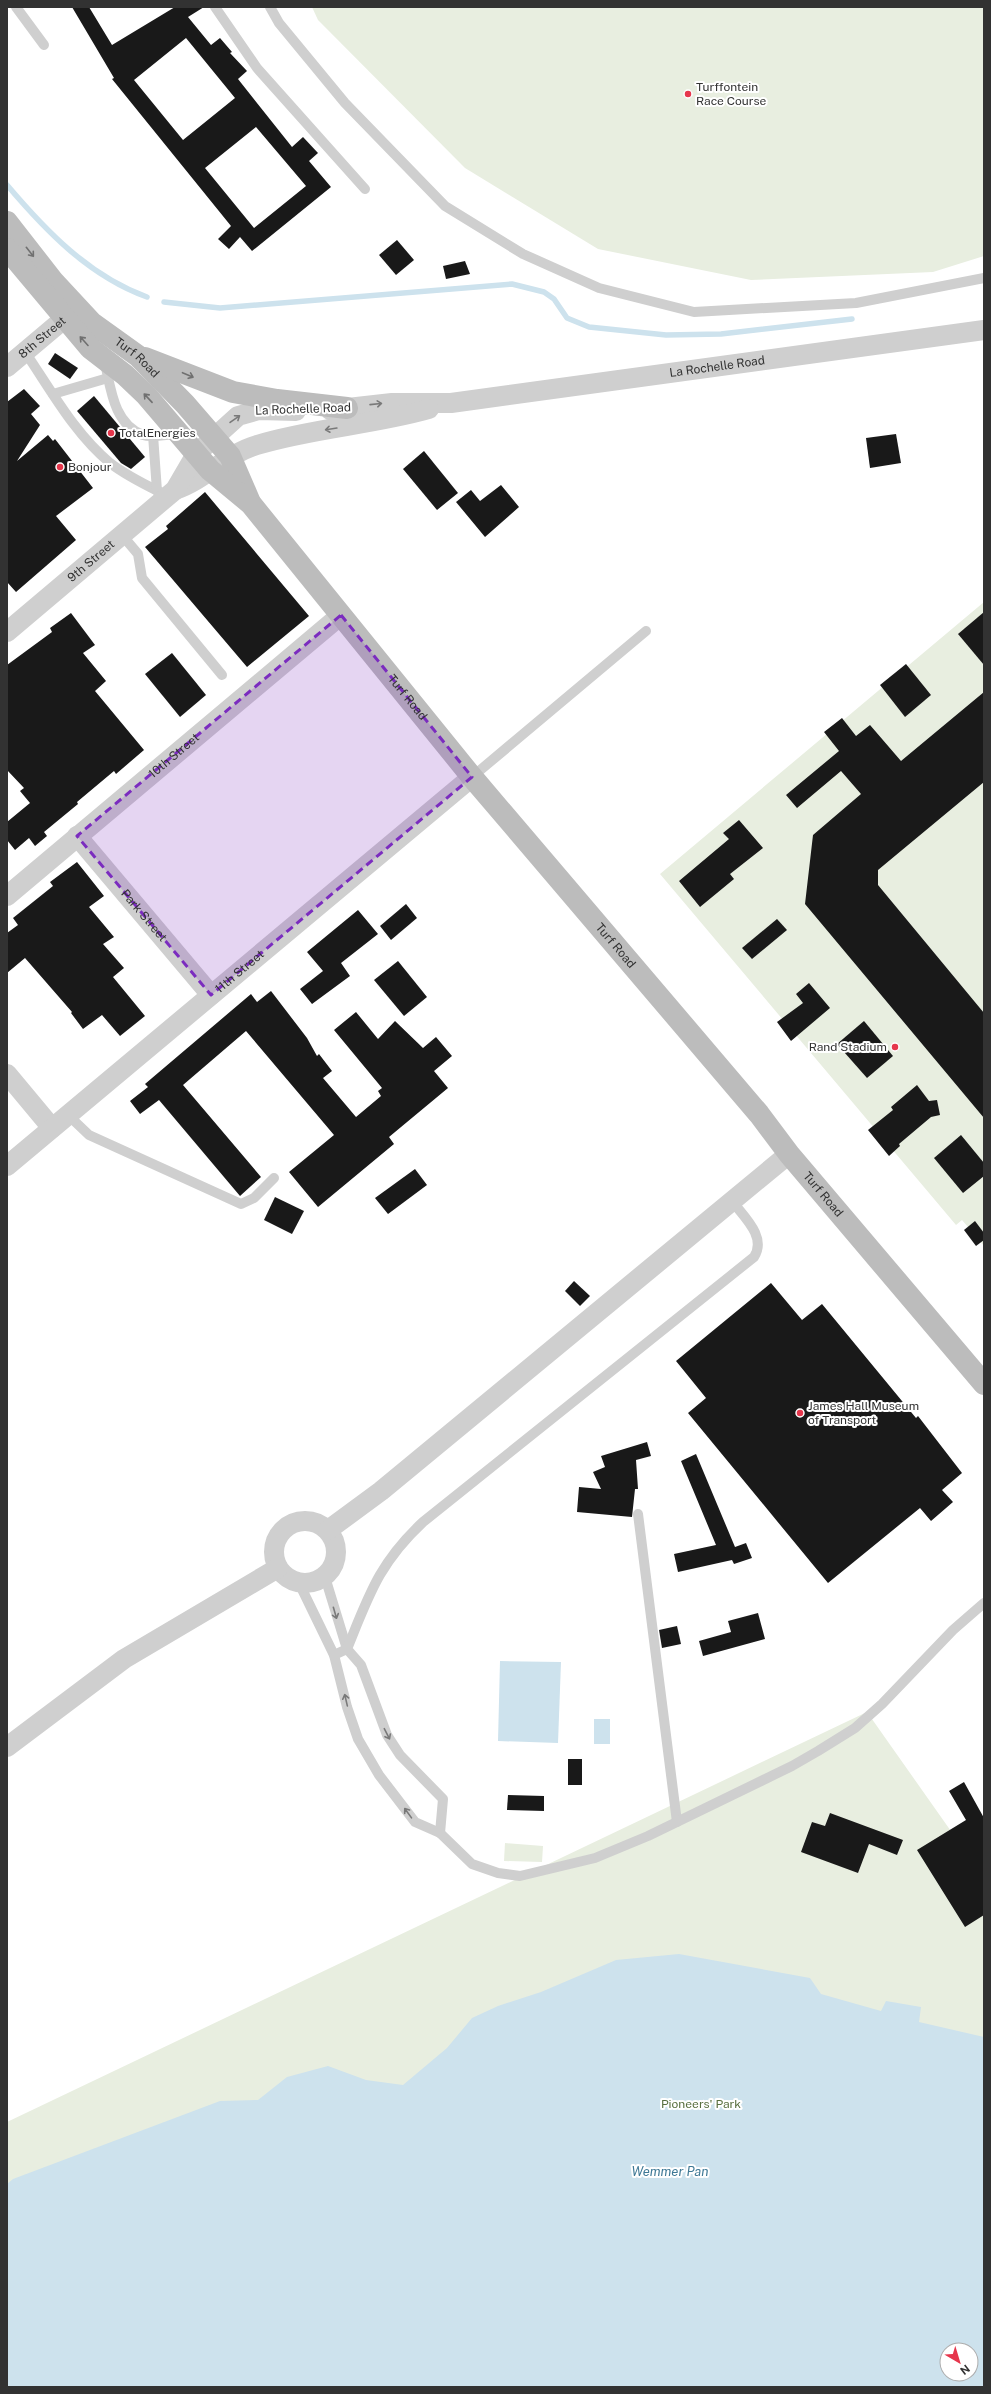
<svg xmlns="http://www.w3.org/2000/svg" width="991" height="2394" viewBox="0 0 991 2394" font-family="'Public Sans',sans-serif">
<rect width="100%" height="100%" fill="#fff"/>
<g fill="#e8eee0" fill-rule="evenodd">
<polygon points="312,7 984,7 984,256 933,272 751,280 598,249 465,168 318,20"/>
<polygon points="984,602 984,1246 962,1220 956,1225 660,874"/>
<path d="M867 1712 984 1878V2387H7V2122ZM947 2350H971V2374H947Z"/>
<polygon points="505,1843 543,1846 542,1862 504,1861"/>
</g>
<g fill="#cde2ed" fill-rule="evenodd">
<polygon points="500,1661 561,1662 558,1743 498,1741"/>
<rect x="594" y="1719" width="16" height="25"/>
<path d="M679 1954 810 1978 821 1994 881 2011 886 2001 921 2007 919 2022 984 2037V2387H7V2184L13 2179 220 2101 258 2100 287 2077 328 2066 366 2080 403 2085 447 2048 472 2018 498 2006 541 1992 616 1960ZM947 2350H971V2374H947Z"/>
</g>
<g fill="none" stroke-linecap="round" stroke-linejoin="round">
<g stroke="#cde2ed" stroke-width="5.5">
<path d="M7 185C46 231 89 276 147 297"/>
<polyline points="164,302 220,308 512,284 544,292 554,299 567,318 589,327 666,335 721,334 852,319"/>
</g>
</g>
<g fill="#191919" fill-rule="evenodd">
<path d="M72 7H89L112 45 175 7H204L188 17 211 45 220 38 232 52 230 53 247 71 238 79 292 147 303 137 318 153 309 161 331 187 252 251 240 237 229 249 218 239 231 226 112 79 114 78ZM186 38 235 98 183 140 134 80ZM256 127 306 186 254 228 205 168Z"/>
<polygon points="397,240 414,260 396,275 379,255"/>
<polygon points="465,261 470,274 446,279 443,266"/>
<polygon points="55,353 78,368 70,379 48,364"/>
<polygon points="24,389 40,406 31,414 40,425 17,461 48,435 53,441 55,439 93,488 56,516 76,540 16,592 7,582 7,402"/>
<polygon points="94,396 145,457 131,469 121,463 77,411"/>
<polygon points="896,434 901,463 870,468 866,438"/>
<polygon points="424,451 458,493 437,510 403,469"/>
<polygon points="501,485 519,507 485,537 456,502 471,490 480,501"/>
<polygon points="205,492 309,616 247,667 145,547 168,529 166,526"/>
<polygon points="984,612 984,665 958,634"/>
<polygon points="71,613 95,645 83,653 106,681 95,691 144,750 116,774 114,771 77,802 78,804 44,832 47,836 35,846 29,838 15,850 7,840 7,822 30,803 20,791 24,788 7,770 7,665 52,632 50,628"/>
<polygon points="172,653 206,695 180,717 145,674"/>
<polygon points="906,664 931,695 905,717 880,685"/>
<polygon points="984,692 984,782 878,870 878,885 984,1013 984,1118 805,904 813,835 861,794 841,771 797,808 786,795 839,751 824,732 842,718 856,736 870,725 901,761"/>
<polygon points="739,820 763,848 730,874 734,879 700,907 679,881 729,839 723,833"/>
<polygon points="77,862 104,896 89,907 114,937 103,944 124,968 113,977 145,1016 120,1036 102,1015 83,1029 71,1013 72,1012 25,958 7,973 7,933 18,925 13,918 53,886 50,882"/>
<polygon points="406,904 417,918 391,940 380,926"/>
<polygon points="358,910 378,934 341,963 350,976 312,1004 300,989 323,971 307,952"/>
<polygon points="777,919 787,930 752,959 742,948"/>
<polygon points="398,961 427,997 404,1016 374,980"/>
<polygon points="809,983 830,1008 791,1041 777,1022 803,1003 796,994"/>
<polygon points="271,991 307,1038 317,1056 319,1054 332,1071 323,1078 356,1117 381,1096 378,1091 382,1088 334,1030 356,1012 378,1039 395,1021 423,1048 436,1037 452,1056 434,1071 448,1088 389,1137 394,1144 318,1207 289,1172 334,1135 246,1031 183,1085 261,1177 240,1196 159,1100 140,1114 130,1101 148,1087 145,1084 251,994 257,1002"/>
<polygon points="864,1021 893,1056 867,1078 837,1044"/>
<polygon points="917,1085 929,1101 937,1100 940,1115 931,1117 899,1144 900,1146 889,1156 868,1130 893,1110 891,1107"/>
<polygon points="961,1135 984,1163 984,1176 963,1193 934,1158"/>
<polygon points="415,1169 427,1185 388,1214 375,1198"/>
<polygon points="275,1197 304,1211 292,1234 264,1220"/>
<polygon points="975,1221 984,1233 984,1240 976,1246 964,1230"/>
<polygon points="574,1281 590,1296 580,1306 565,1291"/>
<polygon points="771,1283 802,1320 822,1304 916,1418 918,1416 962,1473 942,1490 953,1502 931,1521 920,1508 828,1583 688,1413 706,1398 676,1361"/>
<polygon points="647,1442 651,1456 636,1460 638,1489 635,1489 632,1517 577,1512 579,1487 601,1489 593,1472 605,1467 601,1456"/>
<polygon points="696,1454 735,1547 746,1543 752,1558 734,1564 732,1560 678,1572 674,1554 716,1545 681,1461"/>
<polygon points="758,1613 765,1639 703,1656 699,1641 731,1632 728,1621"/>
<polygon points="677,1626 681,1644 662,1648 659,1630"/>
<rect x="568" y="1759" width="14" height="26"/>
<polygon points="964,1782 984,1818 984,1915 965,1927 917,1850 966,1820 949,1791"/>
<polygon points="508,1795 544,1796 544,1811 507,1810"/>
<polygon points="830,1813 903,1840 897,1855 869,1844 858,1873 801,1852 812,1822 825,1826"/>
</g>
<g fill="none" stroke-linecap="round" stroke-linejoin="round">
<g stroke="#cfcfcf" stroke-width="10">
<polyline points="16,7 44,45"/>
<polyline points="215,7 257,68 365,189"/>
<polyline points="270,7 279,23 345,103 445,206 523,254 599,288 694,312 856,303 984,278"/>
<path d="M25 352C51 390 74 433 110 463 128 477 148 486 168 496"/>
<path d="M105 363C111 390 114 424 143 435 152 438 168 434 178 434"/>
<polyline points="53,394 108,378"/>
<polyline points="153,435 157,491"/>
<polyline points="122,535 138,554 142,578 222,675"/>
<polyline points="472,777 646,631"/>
<polyline points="68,1115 89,1135 241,1204 254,1198 274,1178"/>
<polyline points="638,1514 677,1822"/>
<polyline points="325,1577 347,1649 361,1665 387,1735 400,1755 443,1799 440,1833"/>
<polyline points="299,1583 334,1655 347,1707 358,1739 379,1775 415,1822 440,1833 472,1864 498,1873 520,1876 595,1858 648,1836 792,1766 818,1751 855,1728 882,1704 953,1630 984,1603"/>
<path d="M334 1655 347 1649C369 1595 379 1563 423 1522L754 1257C767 1237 744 1217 732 1201"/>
</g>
<g stroke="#cfcfcf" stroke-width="20">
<path id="s1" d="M7 367 77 308"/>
<path id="s2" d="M330 410 392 403H451L984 330"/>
<path d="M175 490C205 480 226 454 257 445 313 428 373 425 429 409"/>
<path id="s3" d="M7 632 175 490 196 454 238 416 259 410 296 411"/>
<path id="s4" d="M77 836 211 995"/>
<path id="s5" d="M7 896 341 615"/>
<polyline points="7,1074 52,1128"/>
<path id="s6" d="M7 1166 472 777"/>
<circle cx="305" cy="1552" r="31"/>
<polyline points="328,1530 381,1491 789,1154"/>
<polyline points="7,1747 124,1659 278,1568"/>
</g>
<g stroke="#bcbcbc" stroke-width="22">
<path id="s7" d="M7 222 53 281 92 323 138 356 185 404 230 456 249 500"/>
<path id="s8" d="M7 249 90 348 125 375 146 395 210 470 251 504 472 777 759 1114 789 1154 984 1384"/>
<polyline points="145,358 233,392 277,400 347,408"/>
</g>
</g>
<defs><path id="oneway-shaft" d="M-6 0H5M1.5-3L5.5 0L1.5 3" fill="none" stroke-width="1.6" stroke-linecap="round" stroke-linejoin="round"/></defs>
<g stroke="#707070">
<use href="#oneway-shaft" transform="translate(30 252) rotate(52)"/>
<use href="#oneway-shaft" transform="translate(84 341) rotate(-132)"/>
<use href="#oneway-shaft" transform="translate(188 375) rotate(23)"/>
<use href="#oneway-shaft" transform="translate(148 398) rotate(-133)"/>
</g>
<g stroke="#797979">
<use href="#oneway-shaft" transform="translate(376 404) rotate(-6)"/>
<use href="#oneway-shaft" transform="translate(235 419) rotate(-35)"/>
<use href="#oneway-shaft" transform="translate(331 429) rotate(171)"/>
<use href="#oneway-shaft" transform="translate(335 1613) rotate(74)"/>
<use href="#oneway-shaft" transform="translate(346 1700) rotate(-103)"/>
<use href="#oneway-shaft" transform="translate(387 1734) rotate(63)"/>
<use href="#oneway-shaft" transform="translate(408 1813) rotate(-126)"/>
</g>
<path fill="#7b2cbf" fill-opacity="0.2" stroke="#7b2cbf" stroke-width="3" stroke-dasharray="8 5" stroke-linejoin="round" d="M341 615 472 777 211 995 77 836Z"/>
<g fill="#e6364c" stroke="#fff" stroke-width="1.5">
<circle cx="688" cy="94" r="4"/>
<circle cx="111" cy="433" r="4"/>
<circle cx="60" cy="467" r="4"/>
<circle cx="895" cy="1047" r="4"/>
<circle cx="800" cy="1413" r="4"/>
</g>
<g text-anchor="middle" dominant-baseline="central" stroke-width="4" stroke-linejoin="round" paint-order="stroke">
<g font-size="12" fill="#323232" stroke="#fff" text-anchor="start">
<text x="696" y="87">Turffontein<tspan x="696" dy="14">Race Course</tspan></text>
<text x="119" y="433">TotalEnergies</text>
<text x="68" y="467">Bonjour</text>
<text x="887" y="1047" text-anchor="end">Rand Stadium</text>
<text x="808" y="1406">James Hall Museum<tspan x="808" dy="14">of Transport</tspan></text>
</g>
<g font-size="12" fill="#323232" stroke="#fff">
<text stroke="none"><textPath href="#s1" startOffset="46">8th Street</textPath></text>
<text stroke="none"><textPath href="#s7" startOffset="189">Turf Road</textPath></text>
<text stroke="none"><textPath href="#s2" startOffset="390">La Rochelle Road</textPath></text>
<text transform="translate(303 409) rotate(-2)">La Rochelle Road</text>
<text stroke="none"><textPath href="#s3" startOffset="110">9th Street</textPath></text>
<text stroke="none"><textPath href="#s8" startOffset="603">Turf Road</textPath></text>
<text stroke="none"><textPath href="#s5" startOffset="218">10th Street</textPath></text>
<text stroke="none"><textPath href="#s4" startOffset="104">Park Street</textPath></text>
<text stroke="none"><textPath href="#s8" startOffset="927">Turf Road</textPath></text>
<text stroke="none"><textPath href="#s6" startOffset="303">11th Street</textPath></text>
<text stroke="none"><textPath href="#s8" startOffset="1251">Turf Road</textPath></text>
</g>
<g font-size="12" fill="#576e3e" stroke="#fff">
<text x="701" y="2104">Pioneers' Park</text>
</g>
<g font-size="13" font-style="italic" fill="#3e7895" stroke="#fff">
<text x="670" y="2171">Wemmer Pan</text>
</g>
</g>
<rect width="991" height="2394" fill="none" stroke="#323232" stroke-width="16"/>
<g transform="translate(959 2362) rotate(142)"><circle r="19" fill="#ffffff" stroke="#adadad"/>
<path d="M0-3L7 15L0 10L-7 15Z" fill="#e6364c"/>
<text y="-6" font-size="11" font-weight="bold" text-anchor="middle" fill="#323232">N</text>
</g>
</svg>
